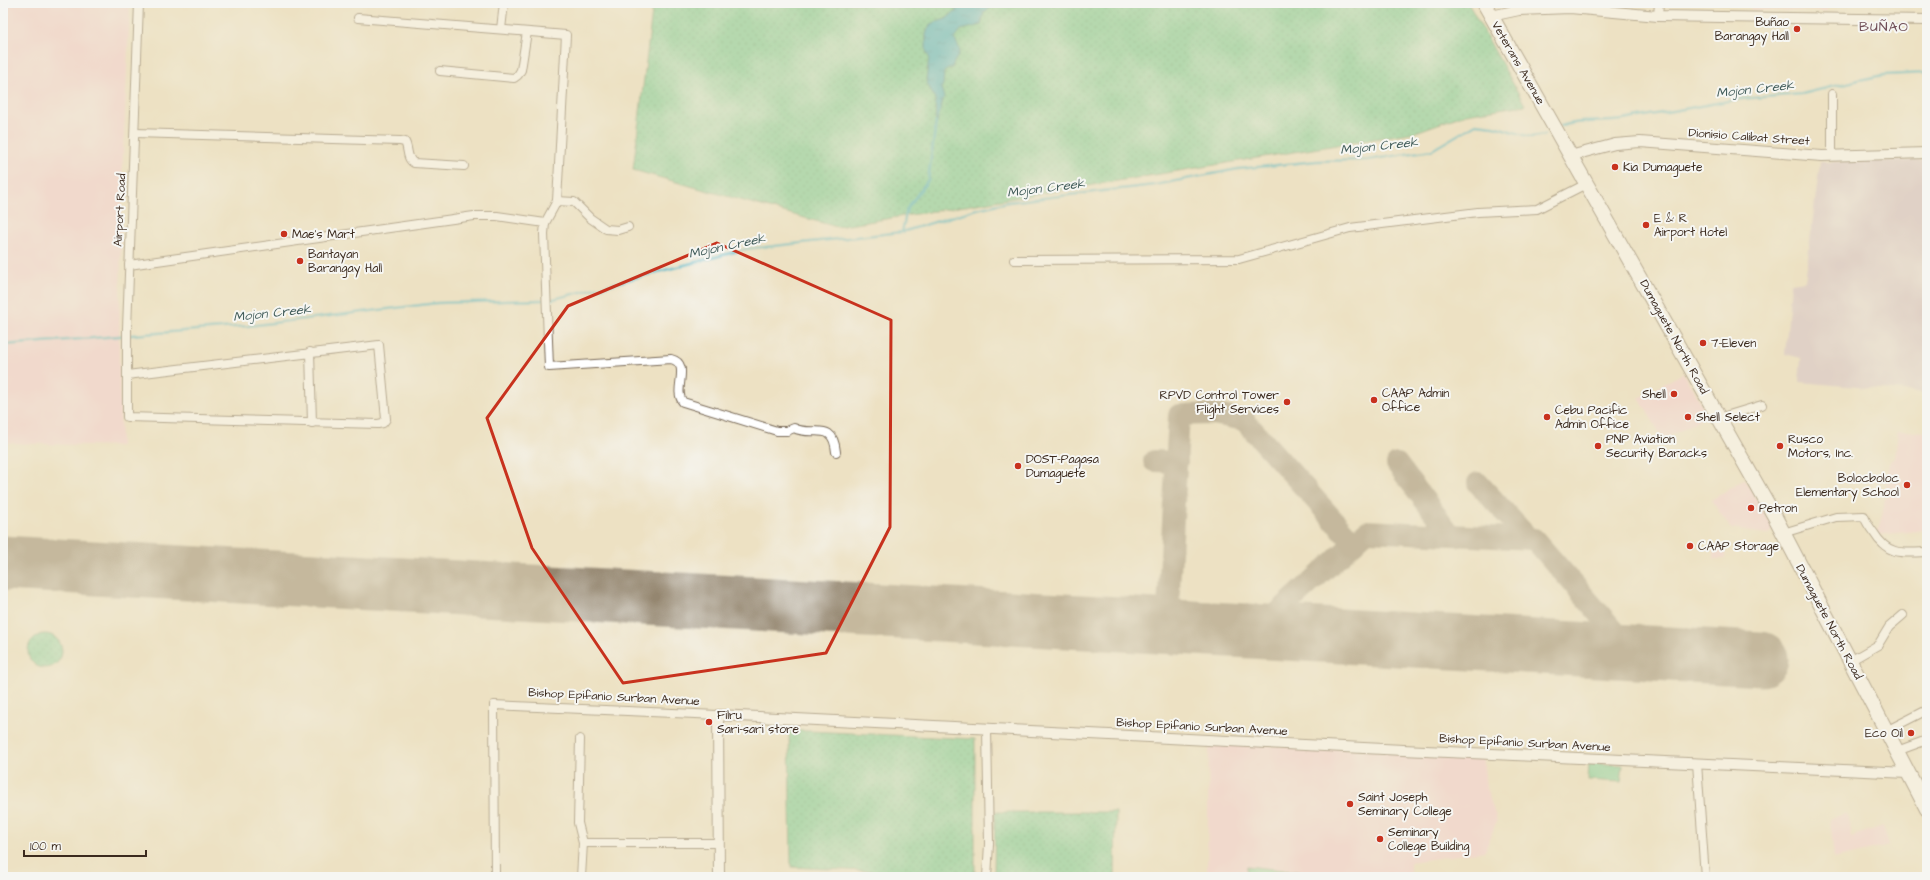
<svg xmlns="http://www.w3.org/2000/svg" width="1930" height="880" viewBox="0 0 1930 880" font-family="'Architects Daughter',sans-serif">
<defs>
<pattern id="grass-dots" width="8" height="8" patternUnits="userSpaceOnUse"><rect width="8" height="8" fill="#72cd94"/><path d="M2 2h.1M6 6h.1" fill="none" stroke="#5fa778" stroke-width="1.8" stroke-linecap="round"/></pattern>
<pattern id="water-ripples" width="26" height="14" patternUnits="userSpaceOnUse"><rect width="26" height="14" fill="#46b3c3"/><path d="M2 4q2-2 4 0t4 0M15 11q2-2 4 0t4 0" fill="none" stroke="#3c929e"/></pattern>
</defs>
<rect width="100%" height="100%" fill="#f6f6f2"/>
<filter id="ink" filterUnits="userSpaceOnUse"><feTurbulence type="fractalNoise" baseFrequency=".025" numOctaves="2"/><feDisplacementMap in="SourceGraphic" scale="8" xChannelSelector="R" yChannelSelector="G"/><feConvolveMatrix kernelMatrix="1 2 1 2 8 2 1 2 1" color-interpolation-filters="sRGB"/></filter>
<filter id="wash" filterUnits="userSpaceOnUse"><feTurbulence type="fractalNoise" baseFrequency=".012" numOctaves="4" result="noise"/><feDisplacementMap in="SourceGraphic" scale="16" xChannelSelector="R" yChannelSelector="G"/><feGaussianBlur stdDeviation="0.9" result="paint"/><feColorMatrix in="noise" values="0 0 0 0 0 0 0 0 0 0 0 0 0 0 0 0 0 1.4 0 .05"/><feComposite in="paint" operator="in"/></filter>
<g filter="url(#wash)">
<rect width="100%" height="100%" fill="#ede1c3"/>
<g fill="#f6cfd7">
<polygon points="3,3 129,3 130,5 122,179 119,350 121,446 3,443"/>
<polygon points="1751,3 1827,3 1827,11 1751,10"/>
<polygon points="1683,373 1708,414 1664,440 1639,398"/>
<polygon points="1898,431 1927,432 1927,530 1877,535 1884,507 1889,463 1895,458"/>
<polygon points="1745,479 1774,529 1768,534 1731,529 1711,500"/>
<rect x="1714" y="545" width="11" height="14"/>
<polygon points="1209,743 1483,755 1486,787 1497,820 1485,851 1410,862 1410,877 1207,877"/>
<polygon points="1847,814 1851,837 1883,826 1889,846 1834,859 1830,818"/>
</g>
<polygon fill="#d1bdc9" points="1927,160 1927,393 1799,382 1801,358 1785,354 1791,283 1805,281 1820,162"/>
<g fill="url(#grass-dots)" stroke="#567c59">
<polygon points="653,3 1468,3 1525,105 1466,114 1416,132 837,227 633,170"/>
<circle cx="45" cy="651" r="17"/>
<polygon points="789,730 975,739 975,877 883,877 883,872 791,867"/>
<polygon points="995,812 1116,812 1115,877 994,877"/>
</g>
<g fill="#72cd94" stroke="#567c59">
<polygon points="1589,763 1623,765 1621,782 1588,780"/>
<polygon points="1247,866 1301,872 1301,877 1246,877"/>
</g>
<path fill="url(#water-ripples)" stroke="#406e70" d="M958 3H998L984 12 981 25 961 30 954 39C966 55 955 55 952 68H948L944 72 943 85 941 88 944 97 936 125 935 99 926 81 929 57 926 51V34L930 24 946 19 953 13H955Z"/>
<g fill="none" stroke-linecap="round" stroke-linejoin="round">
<g stroke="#46b3c3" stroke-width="2.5">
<path d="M1561 126C1581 119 1602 123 1623 120L1739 99 1802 94 1859 80 1884 75 1927 73"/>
<polyline points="902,232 907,209 928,180 936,122"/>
<polyline points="550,300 746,249 902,232 977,209 1008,202 1155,185 1238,169 1317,161 1368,160 1432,150 1476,124 1494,126 1531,137 1544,135"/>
<polyline points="3,345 248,326 437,303 543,300"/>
</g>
<g stroke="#948670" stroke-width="22">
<polyline points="1154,461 1177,462"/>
<polyline points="1397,464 1451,535"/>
<polyline points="1478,483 1529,539"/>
<polyline points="1167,626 1179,415 1213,414 1244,420 1354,543"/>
<polyline points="1258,631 1367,531 1534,539 1633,652"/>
</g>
<polyline stroke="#948670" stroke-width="55" points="3,563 1761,659"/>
</g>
</g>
<g filter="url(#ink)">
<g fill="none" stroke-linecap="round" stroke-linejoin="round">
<g stroke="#796a58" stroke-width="10">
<g id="minor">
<polyline points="1605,12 1607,3"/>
<polyline points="1658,16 1659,3"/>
<path d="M358 18 566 35 557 201 545 223 544 234 549 367 671 359C692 364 672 390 683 402L777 431H787L794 428C813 438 833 419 836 452"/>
<polyline points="501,29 504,3"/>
<polyline points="440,71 514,78 518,75 521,70 527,32"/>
<path d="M135 133 400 141 405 142C409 149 406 159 414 163L464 166"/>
<polyline points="1832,156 1832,94"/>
<polyline points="557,201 574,202 590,218 606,229 618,230 628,227"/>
<polyline points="1014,260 1239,259 1350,228 1478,212 1537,209 1586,184"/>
<polyline points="129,265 474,216 497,216 545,223"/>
<polyline points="310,352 312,423"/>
<polyline points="127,375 379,345 386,419 383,423 378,424 127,417 127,329 139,3"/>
<polyline points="1719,418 1762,405"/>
<path d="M1783 533 1836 517 1864 516C1866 522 1870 528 1874 533 1888 556 1903 553 1927 552"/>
<polyline points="1850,661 1878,645 1889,627 1903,615"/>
<polyline points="1886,731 1927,710"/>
<polyline points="580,739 578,823 583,843 581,877"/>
<polyline points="1897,751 1927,740"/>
<polyline points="1697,763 1705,877"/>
<polyline points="583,843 719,843"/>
<polyline points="495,877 494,705 718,715"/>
<polyline points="987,877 989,844 987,729"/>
</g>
</g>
<g stroke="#796a58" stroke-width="12">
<g id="tertiary">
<polyline points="1491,16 1519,10 1570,8 1658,16 1927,20"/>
<polyline points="1570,156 1615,144 1640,142 1822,156 1927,153"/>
<polyline points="719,877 718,715 1403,750 1908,773"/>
</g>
</g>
<g stroke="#796a58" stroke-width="16">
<polyline id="trunk" points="1484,3 1775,517 1927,809"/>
</g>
<use href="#minor" stroke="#fff" stroke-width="8"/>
<use href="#tertiary" stroke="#fff" stroke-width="10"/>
<use href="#trunk" stroke="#fff" stroke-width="14"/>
</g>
</g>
<path d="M0 0H1930V880H0ZM717 243 891 320 890 527 826 653 623 683 532 548 487 418 568 306Z" fill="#ede1c3" fill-opacity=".55" fill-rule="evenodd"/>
<path fill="none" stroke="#c8321e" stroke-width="3" stroke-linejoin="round" d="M717 243 891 320 890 527 826 653 623 683 532 548 487 418 568 306Z"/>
<g fill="#c8321e" stroke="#f6f6f2" stroke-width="1.5">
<circle cx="1797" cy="29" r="4"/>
<circle cx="1615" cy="167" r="4"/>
<circle cx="1646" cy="225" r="4"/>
<circle cx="284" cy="234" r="4"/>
<circle cx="300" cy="261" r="4"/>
<circle cx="1703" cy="343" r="4"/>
<circle cx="1674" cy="394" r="4"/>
<circle cx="1374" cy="400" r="4"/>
<circle cx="1287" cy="402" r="4"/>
<circle cx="1547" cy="417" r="4"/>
<circle cx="1688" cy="417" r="4"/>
<circle cx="1598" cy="446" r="4"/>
<circle cx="1780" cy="446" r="4"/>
<circle cx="1018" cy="466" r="4"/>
<circle cx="1907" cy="485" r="4"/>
<circle cx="1751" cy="508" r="4"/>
<circle cx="1690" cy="546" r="4"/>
<circle cx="709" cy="722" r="4"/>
<circle cx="1911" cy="733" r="4"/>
<circle cx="1350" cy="804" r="4"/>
<circle cx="1380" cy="839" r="4"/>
</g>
<g text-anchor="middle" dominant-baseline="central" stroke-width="4" stroke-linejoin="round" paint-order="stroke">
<g font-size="12" fill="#3b2a1e" stroke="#f6f6f2" text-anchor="start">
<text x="1789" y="22" text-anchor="end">Buñao<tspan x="1789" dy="14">Barangay Hall</tspan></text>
<text x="1623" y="167">Kia Dumaguete</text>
<text x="1654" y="218">E &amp; R<tspan x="1654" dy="14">Airport Hotel</tspan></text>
<text x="292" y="234">Mae's Mart</text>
<text x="308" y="254">Bantayan<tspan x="308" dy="14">Barangay Hall</tspan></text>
<text x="1711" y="343">7-Eleven</text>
<text x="1382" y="393">CAAP Admin<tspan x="1382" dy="14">Office</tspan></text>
<text x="1666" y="394" text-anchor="end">Shell</text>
<text x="1279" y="395" text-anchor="end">RPVD Control Tower<tspan x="1279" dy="14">Flight Services</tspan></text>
<text x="1555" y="410">Cebu Pacific<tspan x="1555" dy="14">Admin Office</tspan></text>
<text x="1696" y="417">Shell Select</text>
<text x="1606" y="439">PNP Aviation<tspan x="1606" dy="14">Security Baracks</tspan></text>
<text x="1788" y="439">Rusco<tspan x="1788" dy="14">Motors, Inc.</tspan></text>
<text x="1026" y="459">DOST-Pagasa<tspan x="1026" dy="14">Dumaguete</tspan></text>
<text x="1899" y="478" text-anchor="end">Bolocboloc<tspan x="1899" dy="14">Elementary School</tspan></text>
<text x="1759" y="508">Petron</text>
<text x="1698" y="546">CAAP Storage</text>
<text x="717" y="715">Filru<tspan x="717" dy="14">Sari-sari store</tspan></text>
<text x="1903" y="733" text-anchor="end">Eco Oil</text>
<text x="1358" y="797">Saint Joseph<tspan x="1358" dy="14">Seminary College</tspan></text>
<text x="1388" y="832">Seminary<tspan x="1388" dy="14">College Building</tspan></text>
</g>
<g font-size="12" fill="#3b2a1e" stroke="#f6f6f2">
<text transform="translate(1518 63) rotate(60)">Veterans Avenue</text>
<text transform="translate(1749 137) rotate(4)">Dionisio Calibat Street</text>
<text transform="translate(120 210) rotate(-87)">Airport Road</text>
<text transform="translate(1674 337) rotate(61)">Dumaguete North Road</text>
<text transform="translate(1829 622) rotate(62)">Dumaguete North Road</text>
<text transform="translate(614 697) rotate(3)">Bishop Epifanio Surban Avenue</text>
<text transform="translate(1202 727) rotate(3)">Bishop Epifanio Surban Avenue</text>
<text transform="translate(1525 743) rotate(3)">Bishop Epifanio Surban Avenue</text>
</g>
<g font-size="13" font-style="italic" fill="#3f5a58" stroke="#f6f6f2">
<text transform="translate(1755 89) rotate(-6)">Mojon Creek</text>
<text transform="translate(1379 146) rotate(-6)">Mojon Creek</text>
<text transform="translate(1046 188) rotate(-7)">Mojon Creek</text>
<text transform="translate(727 246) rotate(-12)">Mojon Creek</text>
<text transform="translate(272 313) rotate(-6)">Mojon Creek</text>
</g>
<g font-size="14" letter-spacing="1" fill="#704e57" stroke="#f6f6f2">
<text x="1884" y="27">BUÑAO</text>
</g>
</g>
<rect width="1930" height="880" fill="none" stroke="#f6f6f2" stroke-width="16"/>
<path d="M24 850v6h122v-6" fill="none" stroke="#3b2a1e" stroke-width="2"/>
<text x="30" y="850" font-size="12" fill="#3b2a1e" stroke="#f6f6f2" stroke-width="3" paint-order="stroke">100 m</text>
</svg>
